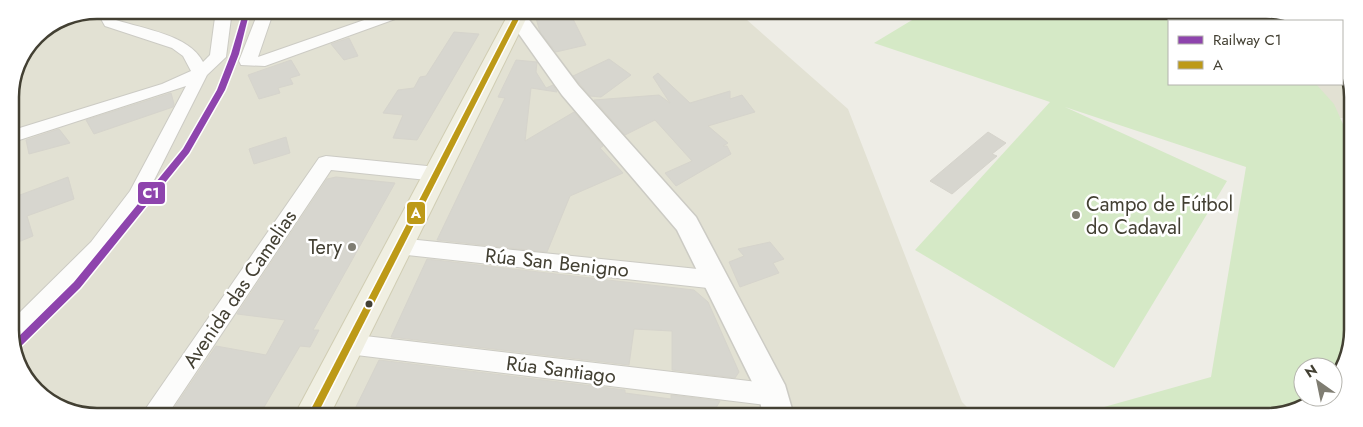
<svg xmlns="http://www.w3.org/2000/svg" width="1363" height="427" viewBox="0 0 1363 427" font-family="Jost,sans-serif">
<rect width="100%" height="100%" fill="#eeede6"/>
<g fill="#e2e1d3">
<polygon points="97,10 738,12 848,109 962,402 976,416 74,414 32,388 12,347 10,91 36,35 64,16"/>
<polygon points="1217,13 1289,13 1302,21 1227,21"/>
<polygon points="1342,60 1351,80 1351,118 1338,118 1299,84 1342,84"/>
</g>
<polygon fill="#d5e9c6" points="921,12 1250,13 1258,21 1169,21 1169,84 1316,84 1334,104 1351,142 1350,353 1333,378 1333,367 1303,367 1303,397 1321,397 1319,399 1272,417 1072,416 1211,377 1246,167 1065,107 1227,181 1114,368 915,250 1050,102 874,43 922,14"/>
<g fill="#d7d6cf" stroke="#d6d4cc">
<polygon points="534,11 569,11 586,45 556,52 540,32"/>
<polygon points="454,32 479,34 417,140 393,138 403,115 383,113 398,90 414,88 420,77 426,76"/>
<polygon points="349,38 358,56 344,60 331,44"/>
<polygon points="609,59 631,75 601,97 590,96 573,76"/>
<polygon points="291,60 300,75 290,78 293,84 278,88 280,93 259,99 248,75"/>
<polygon points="516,60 537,62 536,72 546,88 553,85 557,92 531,88 525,141 574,112 603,146 600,148 623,173 570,196 547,252 437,240 505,98 498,97"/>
<polygon points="658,73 690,103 730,91 730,99 742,95 755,112 708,126 728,143 723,146 727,146 731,154 676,186 665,173 692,161 655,120 625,135 594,100 659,95 670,103 653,77"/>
<polygon points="171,93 174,104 173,107 94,134 86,120"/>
<polygon points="59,129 70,143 29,154 26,140"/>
<polygon points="988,132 1006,143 992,154 997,156 952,194 930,181"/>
<polygon points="286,137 290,153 254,164 249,149"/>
<polygon points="68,177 74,199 27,216 33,236 11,245 11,178 14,178 20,195"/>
<polygon points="336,177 395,183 313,330 319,330 310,347 300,346 260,414 170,414 216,346 266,355 285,320 237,314 327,179"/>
<polygon points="770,242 784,259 773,263 779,273 740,287 729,262 744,256 738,249"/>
<polygon points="427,259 694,290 708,302 739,372 735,378 672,370 672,331 634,329 629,365 391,337"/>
<polygon points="379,360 625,390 625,393 671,399 671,395 720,401 712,415 352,415"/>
</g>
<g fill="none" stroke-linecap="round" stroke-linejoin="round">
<g stroke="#cccbc4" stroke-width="2">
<g id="minor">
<path d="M96 10H111L116 20C144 29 189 35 203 62L210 55 216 10H232L226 57 207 75 144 200 105 254 20 342 12 345 11 321 91 242 130 191 186 86 10 143V131L162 84 191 71 183 56 172 48 105 26Z"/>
<polygon points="259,10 274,10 258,57 390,11 412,11 409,14 265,66 241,65 239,61"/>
<polygon points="326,156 437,167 444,169 447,174 444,179 437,181 331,170 168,414 142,414 319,158"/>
<polygon points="398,238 717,271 725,274 728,280 725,286 717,289 398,254 391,252 388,246 391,240"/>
<polygon points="348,334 774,384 783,387 786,395 783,403 774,406 348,354 340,351 336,344 340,337"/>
</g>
</g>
<g stroke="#cccbc4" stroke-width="3">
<polygon id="tertiary" points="517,11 524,13 578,85 696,217 785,385 794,416 763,416 759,396 677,230 562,95 507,17 510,13"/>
</g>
<g stroke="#d0cdb3" stroke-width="2">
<polygon id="primary" points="510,11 530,11 330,415 295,414"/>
</g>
<use href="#minor" fill="#fcfcfb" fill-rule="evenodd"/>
<use href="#tertiary" fill="#fcfcfb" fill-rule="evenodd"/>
<use href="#primary" fill="#f0efe2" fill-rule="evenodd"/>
<g stroke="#fff" stroke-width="3">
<polygon id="bus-1" points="517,11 523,11 317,415 308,415"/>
</g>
<use href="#bus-1" fill="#bd9a18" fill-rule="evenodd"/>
<g stroke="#fff" stroke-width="3">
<polygon id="rail-1" points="244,10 250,10 239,54 225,90 189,153 80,288 14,353 12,347 12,343 74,282 183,149 217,90 231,54"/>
</g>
<use href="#rail-1" fill="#8e44ad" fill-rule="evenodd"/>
</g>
<g fill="#7f7d72" stroke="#fff" stroke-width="2">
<circle cx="1076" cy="215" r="5"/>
<circle cx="352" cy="247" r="5"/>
</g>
<circle fill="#434033" stroke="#fff" stroke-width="2" cx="369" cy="304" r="4.5"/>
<g text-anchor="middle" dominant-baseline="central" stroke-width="5" stroke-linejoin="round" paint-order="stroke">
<g font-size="20" fill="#434033" stroke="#fff" text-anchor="start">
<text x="1086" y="204">Campo de Fútbol<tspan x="1086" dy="23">do Cadaval</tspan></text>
<text x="342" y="247" text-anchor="end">Tery</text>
</g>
<g font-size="20" fill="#434033" stroke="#fff">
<text transform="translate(557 263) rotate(6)">Rúa San Benigno</text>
<text transform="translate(240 289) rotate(-56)">Avenida das Camelias</text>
<text transform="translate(561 370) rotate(7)">Rúa Santiago</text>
</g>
</g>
<path d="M0 0H1363V427H0ZM97 19H1266A78 78 0 0 1 1344 97V330A78 78 0 0 1 1266 408H97A78 78 0 0 1 19 330V97A78 78 0 0 1 97 19Z" fill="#fff" fill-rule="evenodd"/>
<path fill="none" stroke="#434033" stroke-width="2.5" d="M97 19H1266A78 78 0 0 1 1344 97V330A78 78 0 0 1 1266 408H97A78 78 0 0 1 19 330V97A78 78 0 0 1 97 19Z"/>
<g stroke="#fff" stroke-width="2">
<rect x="137" y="181" width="29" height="24" rx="5" fill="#8e44ad"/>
<rect x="406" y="201" width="20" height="24" rx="5" fill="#bd9a18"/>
</g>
<g font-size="14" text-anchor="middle" font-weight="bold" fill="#fff">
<text x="151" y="198">C1</text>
<text x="416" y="218">A</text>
</g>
<rect x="1168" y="20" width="175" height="65" fill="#ffffff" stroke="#b4b3ad"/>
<rect x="1178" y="36" width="25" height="8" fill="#8e44ad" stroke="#b4b3ad"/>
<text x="1213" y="45" font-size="15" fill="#434033">Railway C1</text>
<rect x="1178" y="61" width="25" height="8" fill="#bd9a18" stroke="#b4b3ad"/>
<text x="1213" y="70" font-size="15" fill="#434033">A</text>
<g transform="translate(1318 382) rotate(327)"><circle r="24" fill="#ffffff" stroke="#b4b3ad"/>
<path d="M0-4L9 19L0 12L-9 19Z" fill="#7f7d72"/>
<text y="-8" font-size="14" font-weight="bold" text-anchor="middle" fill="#434033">N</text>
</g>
</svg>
